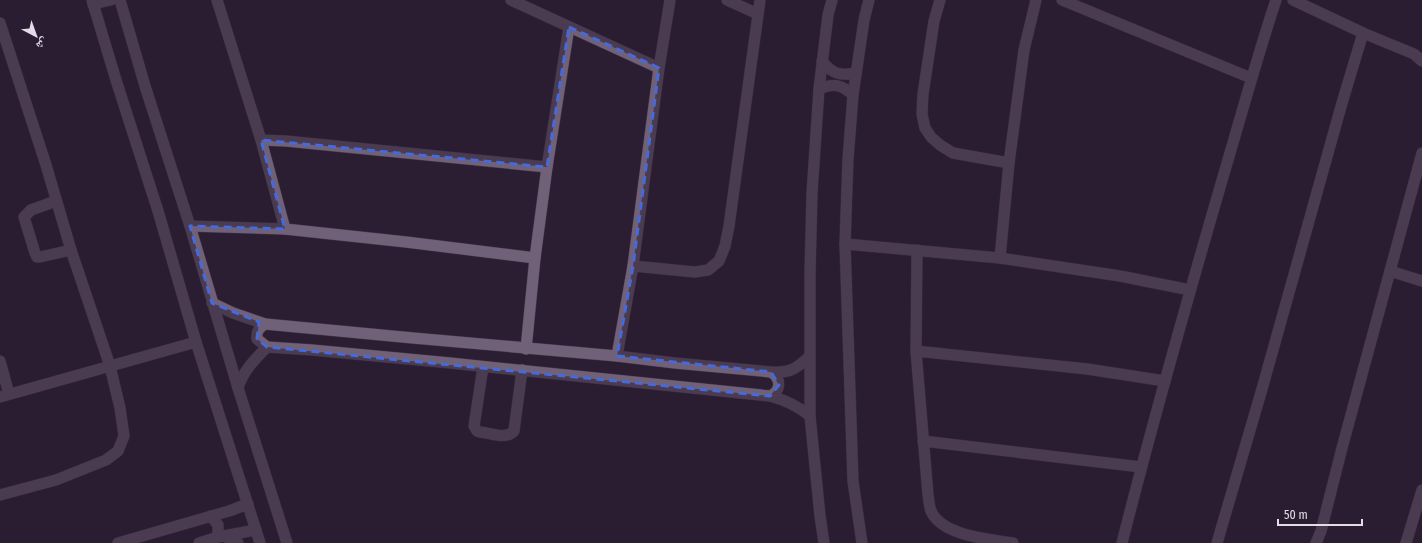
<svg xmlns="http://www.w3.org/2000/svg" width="1422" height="543" viewBox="0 0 1422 543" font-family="'Fira Sans Condensed','Noto Naskh Arabic',sans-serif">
<rect width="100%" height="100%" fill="#2b1e32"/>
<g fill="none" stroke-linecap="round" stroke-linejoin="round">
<g stroke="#463a4b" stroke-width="12">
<g id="minor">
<polyline points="92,0 116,80 158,211 196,342 260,543"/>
<polyline points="120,0 145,86 190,226 238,388 287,543"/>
<polyline points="217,0 261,140 285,229"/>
<polyline points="511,0 659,68"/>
<polyline points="727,0 758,14"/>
<polyline points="940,0 934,21 923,94 922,114 925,128 931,137 940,145 953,153 1009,163"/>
<polyline points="1062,0 1251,78"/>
<polyline points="1293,0 1363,33 1414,54 1422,61"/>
<polyline points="93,4 111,0"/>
<polyline points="0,23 46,165 71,250 110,366 120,408 124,436 118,451 106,460 56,480 0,495"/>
<path d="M822 61C832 74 840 76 856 73"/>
<path d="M819 89C833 83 841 84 853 95"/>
<polyline points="261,140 286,141 547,167"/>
<polyline points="56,201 31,210 24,217 35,253 37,257 40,257 71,250"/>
<polyline points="190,226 285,229 406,242 535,258"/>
<polyline points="845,244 1000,258 1120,276 1190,290"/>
<path d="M917 250 916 351 928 495C929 500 929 506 931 511 942 536 989 539 1013 543"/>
<polyline points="1000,258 1009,163 1024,50 1036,0"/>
<polyline points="633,266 695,272 708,270 719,261 725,246 729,226 760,0"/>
<polyline points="1390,271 1422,281"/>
<path d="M212 303 233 313 265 324 413 338 617 356 675 363 771 372C790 373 796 369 809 357"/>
<path d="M265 324C259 328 256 331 257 339L267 347"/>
<polyline points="526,349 535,258 547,167 569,27"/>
<polyline points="916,351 1087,369 1165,381"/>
<polyline points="617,356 633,266 659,68 670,0"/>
<polyline points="0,361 9,394"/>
<path d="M483 367 474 426 477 431 480 432C491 433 506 440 514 431L522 370"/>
<path d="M238 388C243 371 255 359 267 347L312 350 450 363 770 396C785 400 798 406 810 416"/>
<path d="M770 396C781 391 782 379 771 372"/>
<polyline points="0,397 196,342"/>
<polyline points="923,441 1141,467"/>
<polyline points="211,516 218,525 218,537"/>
<polyline points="224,536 238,543"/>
<polyline points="118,543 229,511 248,504"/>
<polyline points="199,543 218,537 256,530"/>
<polyline points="824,543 820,516 810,416 810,274 812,193 819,89 828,15 832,0"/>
<polyline points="862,543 853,481 845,244 848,159 853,95 864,20 869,0"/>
<path d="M1122 543C1155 412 1192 283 1230 153 1245 102 1259 51 1276 0"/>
<polyline points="1217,543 1262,389 1342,103 1363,33"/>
<polyline points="1316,543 1321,531 1342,448 1422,153"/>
<polyline points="1406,543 1422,490"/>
</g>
</g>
<use href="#minor" stroke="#716178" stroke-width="11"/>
</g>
<path d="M0 0H1422V543H0ZM569 27 659 68 633 266 617 356 771 372 779 385 770 396 267 347 257 339 259 322 212 303 190 226 285 229 261 140 547 167Z" fill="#2b1e32" fill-opacity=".55" fill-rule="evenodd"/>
<path fill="none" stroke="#456adb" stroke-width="3" stroke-dasharray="8 5" stroke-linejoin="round" d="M569 27 659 68 633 266 617 356 771 372 779 385 770 396 267 347 257 339 259 322 212 303 190 226 285 229 261 140 547 167Z"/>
<g transform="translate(36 36) rotate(139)" stroke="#2b1e32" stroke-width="3" paint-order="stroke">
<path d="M0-3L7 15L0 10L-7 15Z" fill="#e4dbe8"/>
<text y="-6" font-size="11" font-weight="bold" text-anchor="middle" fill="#e4dbe8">ش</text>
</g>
<path d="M1278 519v6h84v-6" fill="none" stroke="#e4dbe8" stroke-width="2"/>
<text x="1284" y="519" font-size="12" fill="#e4dbe8" stroke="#2b1e32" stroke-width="3" paint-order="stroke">50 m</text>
</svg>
